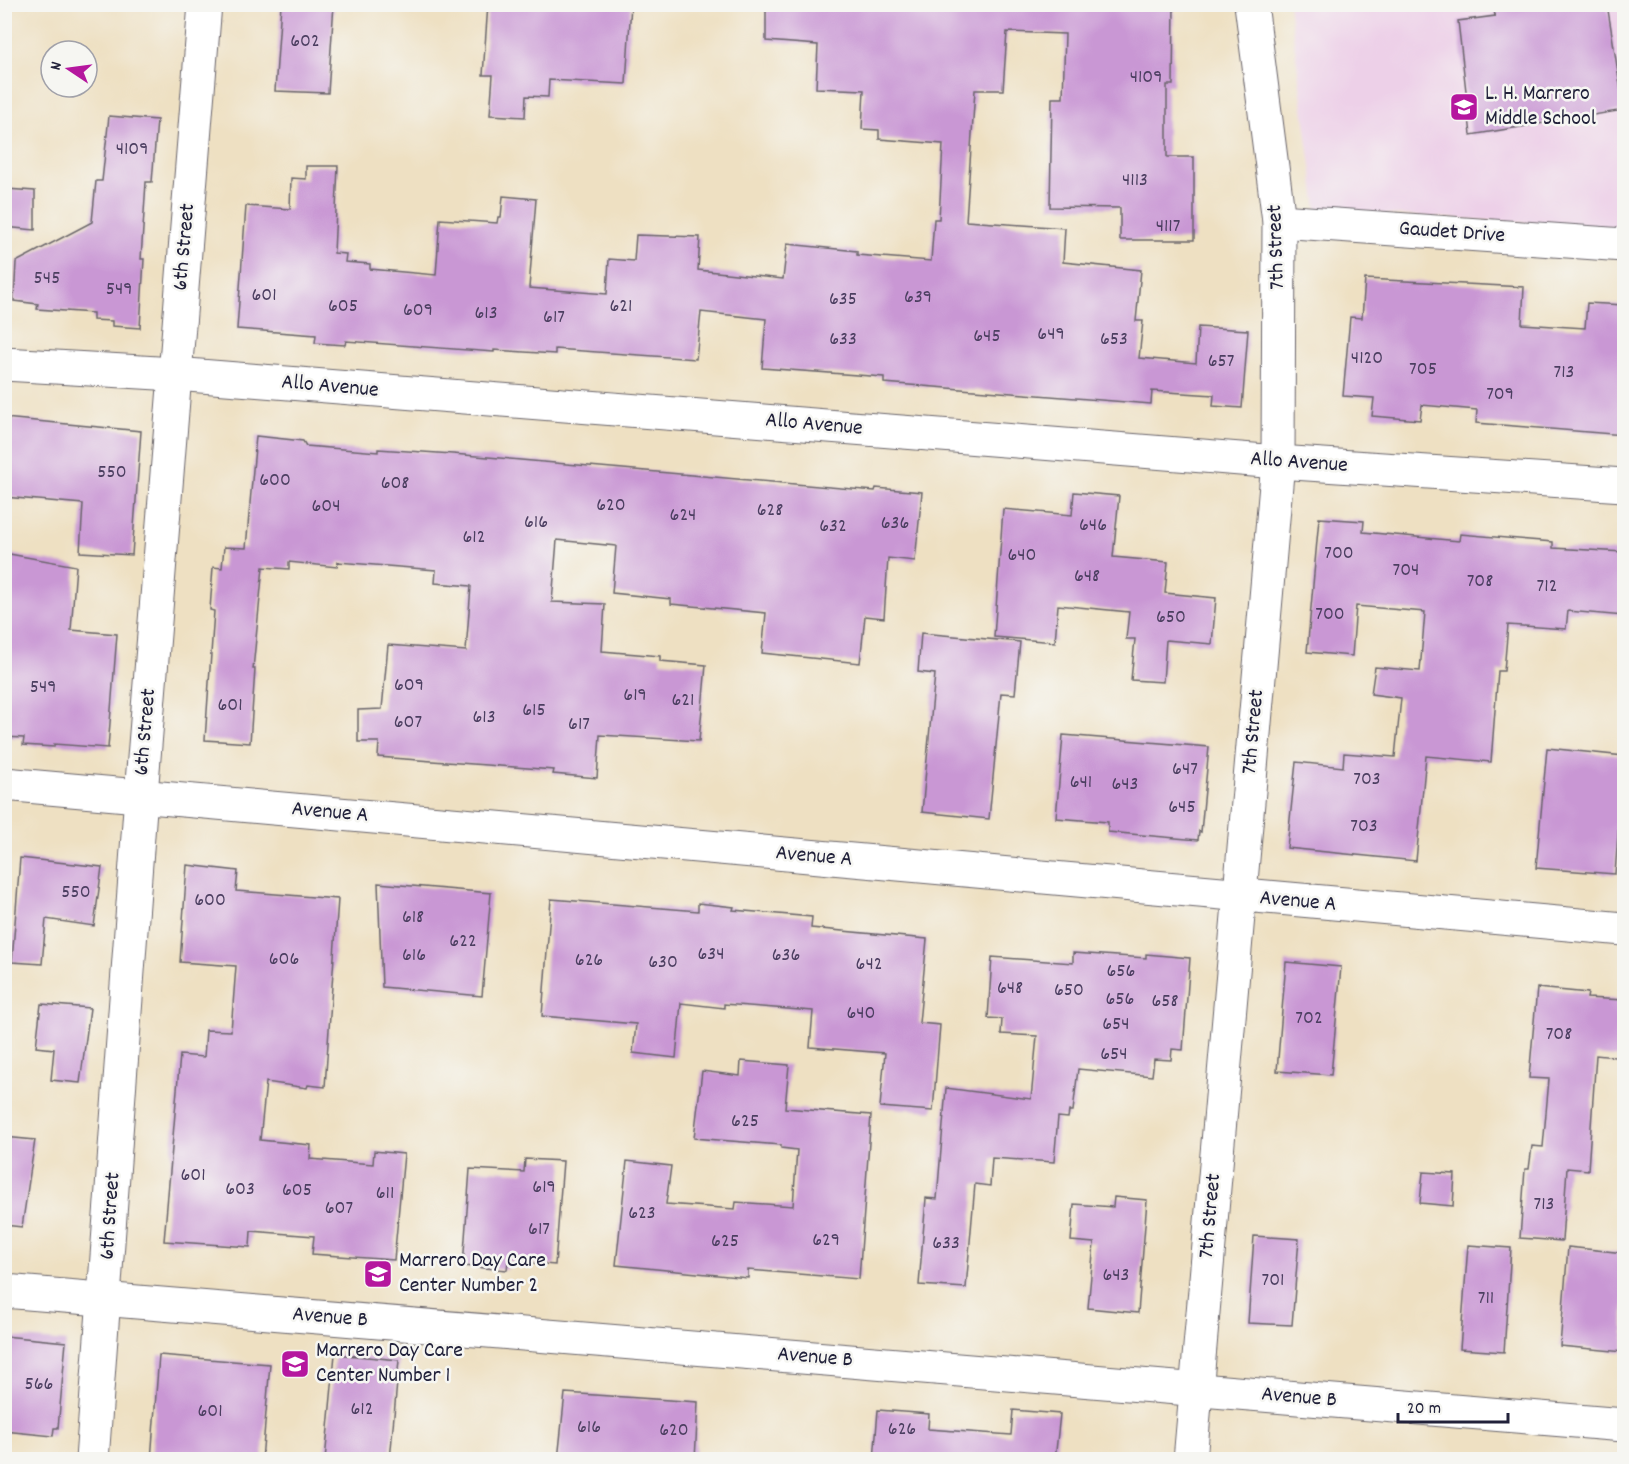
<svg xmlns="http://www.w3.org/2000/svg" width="1629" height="1464" viewBox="0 0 1629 1464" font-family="Dekko,sans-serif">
<rect width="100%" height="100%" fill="#f6f6f2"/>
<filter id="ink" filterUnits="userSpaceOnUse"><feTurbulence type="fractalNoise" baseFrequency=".0167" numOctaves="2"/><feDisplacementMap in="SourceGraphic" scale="12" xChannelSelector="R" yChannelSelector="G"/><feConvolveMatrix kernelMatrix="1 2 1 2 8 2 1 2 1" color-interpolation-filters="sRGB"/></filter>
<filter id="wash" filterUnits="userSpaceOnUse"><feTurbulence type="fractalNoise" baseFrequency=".008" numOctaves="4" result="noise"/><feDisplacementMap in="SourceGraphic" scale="24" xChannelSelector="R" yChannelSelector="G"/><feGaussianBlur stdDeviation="1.35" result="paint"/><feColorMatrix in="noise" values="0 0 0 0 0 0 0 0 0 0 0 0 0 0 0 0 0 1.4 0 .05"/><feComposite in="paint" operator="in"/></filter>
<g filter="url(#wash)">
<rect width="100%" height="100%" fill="#eee0c2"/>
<polygon fill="#edd0e8" points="1289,5 1624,5 1624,229 1317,210"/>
<g id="blocks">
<g fill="#c997d4">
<polygon points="281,4 334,4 328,93 275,91"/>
<polygon points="488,4 631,4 626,84 549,80 548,97 526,96 525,117 490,115 493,75 483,75"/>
<polygon points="766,4 1174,4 1173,85 1167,85 1167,157 1194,157 1194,240 1120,240 1120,208 1050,207 1052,98 1063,98 1065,34 1007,32 1003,90 975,90 966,221 1065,228 1063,262 1141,270 1136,321 1143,321 1139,358 1196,363 1198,327 1248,330 1242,408 1213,406 1214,395 1152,391 1151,404 884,383 884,377 762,368 766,319 701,312 696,359 555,349 555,354 494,350 494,352 346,341 345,345 315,343 316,335 237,329 246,206 290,209 291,178 306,179 306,166 338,166 334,253 346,254 345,262 370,264 370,269 436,275 440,219 497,223 498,217 501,217 503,196 536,199 529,288 607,294 609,259 634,261 636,235 700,237 698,270 783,279 787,244 857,251 857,255 931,261 934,219 939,219 943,144 879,139 879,130 862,129 864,90 816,88 818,45 766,41"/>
<polygon points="1493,4 1607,4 1624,110 1471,135 1458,21 1495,16"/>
<polygon points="109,116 157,120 152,182 146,182 141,259 144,259 140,328 112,326 112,321 93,320 93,313 37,309 38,304 14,301 16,262 92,222 96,181 102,181"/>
<polygon points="6,189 35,191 35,230 4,227"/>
<polygon points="1365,279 1524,287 1522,324 1585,328 1587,303 1624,305 1624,435 1476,423 1477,410 1422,405 1420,420 1372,416 1374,398 1343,396 1350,317 1362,318"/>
<polygon points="4,418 141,431 132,555 80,552 83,504 4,497"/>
<polygon points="256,436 303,441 306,446 378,452 378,449 453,454 875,491 876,488 922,492 915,561 888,558 884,618 865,616 860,663 762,653 766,613 671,604 671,599 612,593 616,546 557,540 552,602 605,604 602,651 660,656 660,661 706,665 699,741 600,735 597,778 553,774 554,770 378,757 379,742 358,742 358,710 382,709 388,645 466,651 471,586 435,583 436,570 338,562 337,567 289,562 289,569 263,567 253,669 255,669 250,743 205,740 214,611 210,610 213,567 222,568 224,547 246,548"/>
<polygon points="1074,492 1119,496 1113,557 1168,562 1165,593 1216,598 1212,644 1166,640 1163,682 1131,680 1135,639 1126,639 1129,612 1058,605 1055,642 994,637 1003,509 1072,515"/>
<polygon points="1319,518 1364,521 1363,532 1459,541 1460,534 1553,542 1553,548 1624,552 1624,616 1568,611 1566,629 1508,625 1504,671 1498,671 1491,762 1426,756 1416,861 1287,848 1296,762 1343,767 1344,753 1395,757 1401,698 1371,694 1375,667 1420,671 1425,612 1356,606 1352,656 1307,652"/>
<polygon points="4,553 76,566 71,630 117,634 108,748 54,744 54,747 23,745 24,738 4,737"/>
<polygon points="921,633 1020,642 1015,694 1001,693 989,819 922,812 935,674 918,672"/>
<polygon points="1063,735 1209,747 1201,832 1199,831 1198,840 1108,832 1108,822 1056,818"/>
<polygon points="1547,748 1624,756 1615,874 1536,868"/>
<polygon points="20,858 102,867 94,926 46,919 42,964 12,962"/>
<polygon points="187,865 238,871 236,891 338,899 325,1087 308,1085 307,1088 266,1082 260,1140 311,1145 310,1159 373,1164 374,1151 404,1154 394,1260 312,1254 314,1236 251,1231 250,1247 164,1241 180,1055 204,1057 206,1030 231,1031 236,966 180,962"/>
<polygon points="378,883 491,893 482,996 382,987"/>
<polygon points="551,899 698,911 698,903 734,907 733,910 812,917 811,928 927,939 919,1023 940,1025 933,1111 880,1107 885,1053 810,1047 813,1011 724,1004 724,1008 681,1003 676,1058 633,1053 636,1024 542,1016"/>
<polygon points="1073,953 1146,958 1146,954 1190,958 1183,1050 1172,1049 1171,1060 1154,1059 1152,1076 1078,1069 1073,1111 1069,1111 1068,1118 1058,1117 1054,1162 992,1158 990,1186 975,1184 966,1288 919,1285 926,1198 937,1199 946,1088 1031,1099 1037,1036 1001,1034 1002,1019 988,1018 992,957 1073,963"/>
<polygon points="1286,962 1341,967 1331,1075 1277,1071"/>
<polygon points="1537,988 1588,993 1587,998 1624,1000 1624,1058 1596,1055 1588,1170 1567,1168 1562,1241 1520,1238 1525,1169 1529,1169 1532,1146 1543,1147 1549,1079 1529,1078"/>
<polygon points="41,1004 90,1008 80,1083 51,1080 54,1049 36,1047"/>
<polygon points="741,1061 789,1065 785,1108 871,1115 859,1279 748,1270 748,1278 616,1265 627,1161 671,1166 666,1204 735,1209 736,1202 793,1206 797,1150 781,1148 781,1145 694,1138 702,1071 740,1076"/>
<polygon points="4,1137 35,1140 22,1227 4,1225"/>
<polygon points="525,1159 563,1161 555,1265 508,1261 507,1270 463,1266 470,1169 524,1172"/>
<polygon points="1423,1172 1455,1174 1453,1206 1420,1203"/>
<polygon points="1114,1197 1147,1200 1138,1313 1088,1308 1094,1243 1071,1241 1074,1204 1113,1207"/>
<polygon points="1254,1236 1299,1239 1292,1325 1248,1323"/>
<polygon points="1468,1245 1511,1248 1504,1352 1460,1349"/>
<polygon points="1568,1247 1624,1253 1624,1352 1560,1346"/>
<polygon points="4,1336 66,1342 58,1428 54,1428 53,1436 4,1431"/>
<polygon points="335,1354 399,1360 390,1460 325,1460"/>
<polygon points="159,1355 270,1364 262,1460 151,1460"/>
<polygon points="565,1393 698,1402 695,1460 558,1460"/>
<polygon points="878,1410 929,1414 928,1429 1011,1435 1013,1410 1060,1414 1055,1460 874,1460"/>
</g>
</g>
</g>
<g filter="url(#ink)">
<use href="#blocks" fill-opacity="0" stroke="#69646a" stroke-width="1.5"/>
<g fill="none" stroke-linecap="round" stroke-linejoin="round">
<g stroke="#69646a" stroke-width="35">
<g id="minor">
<polyline points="1279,221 1624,245"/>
<polyline points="4,364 175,374 1278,462 1624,485"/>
<polyline points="4,784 1624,929"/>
<polyline points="4,1291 1624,1425"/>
<polyline points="92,1460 141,795 205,4"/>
<polyline points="1190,1460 1278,462 1279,221 1251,4"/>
</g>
</g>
<use href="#minor" stroke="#fff" stroke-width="33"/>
</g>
</g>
<defs>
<g id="school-square" transform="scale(1.5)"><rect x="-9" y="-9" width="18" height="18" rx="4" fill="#b5179e" stroke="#f6f6f2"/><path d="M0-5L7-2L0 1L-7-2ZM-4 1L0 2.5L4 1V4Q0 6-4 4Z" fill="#fff"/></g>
</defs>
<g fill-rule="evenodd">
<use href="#school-square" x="1464" y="107"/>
<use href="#school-square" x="378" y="1274"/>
<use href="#school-square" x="295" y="1364"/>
</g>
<g text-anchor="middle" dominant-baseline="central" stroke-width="5" stroke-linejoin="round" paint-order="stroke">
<g font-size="20" fill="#4c3f61">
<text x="305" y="42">602</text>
<text x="1146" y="78">4109</text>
<text x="132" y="150">4109</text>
<text x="1135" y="181">4113</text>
<text x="1168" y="227">4117</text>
<text x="47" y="279">545</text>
<text x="119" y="290">549</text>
<text x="264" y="296">601</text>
<text x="918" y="298">639</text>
<text x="843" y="300">635</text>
<text x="343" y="307">605</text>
<text x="621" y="307">621</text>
<text x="418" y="311">609</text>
<text x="486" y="314">613</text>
<text x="554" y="318">617</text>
<text x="1051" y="335">649</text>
<text x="987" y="337">645</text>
<text x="843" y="340">633</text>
<text x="1114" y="340">653</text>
<text x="1367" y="359">4120</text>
<text x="1221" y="362">657</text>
<text x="1423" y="370">705</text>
<text x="1564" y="373">713</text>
<text x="1500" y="395">709</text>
<text x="112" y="473">550</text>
<text x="275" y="481">600</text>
<text x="395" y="484">608</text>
<text x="611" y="506">620</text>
<text x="326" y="507">604</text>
<text x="770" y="511">628</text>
<text x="683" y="516">624</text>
<text x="536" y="523">616</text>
<text x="895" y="524">636</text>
<text x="1093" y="526">646</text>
<text x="833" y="527">632</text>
<text x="474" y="538">612</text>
<text x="1339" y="554">700</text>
<text x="1022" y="556">640</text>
<text x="1406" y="571">704</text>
<text x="1087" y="577">648</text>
<text x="1480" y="582">708</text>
<text x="1547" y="587">712</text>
<text x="1330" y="615">700</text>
<text x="1171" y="618">650</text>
<text x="409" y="686">609</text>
<text x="43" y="688">549</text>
<text x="635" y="696">619</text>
<text x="683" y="701">621</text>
<text x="230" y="706">601</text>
<text x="534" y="711">615</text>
<text x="484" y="718">613</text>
<text x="408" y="723">607</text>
<text x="579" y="725">617</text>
<text x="1185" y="770">647</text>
<text x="1367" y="780">703</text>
<text x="1081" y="783">641</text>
<text x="1125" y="785">643</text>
<text x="1182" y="808">645</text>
<text x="1364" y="827">703</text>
<text x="76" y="893">550</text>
<text x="210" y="901">600</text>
<text x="413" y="918">618</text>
<text x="463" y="942">622</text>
<text x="711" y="955">634</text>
<text x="414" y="956">616</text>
<text x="786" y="956">636</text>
<text x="284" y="960">606</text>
<text x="589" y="961">626</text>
<text x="663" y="963">630</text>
<text x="869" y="965">642</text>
<text x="1121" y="972">656</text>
<text x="1010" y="989">648</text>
<text x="1069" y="991">650</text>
<text x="1120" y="1000">656</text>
<text x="1165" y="1002">658</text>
<text x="861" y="1014">640</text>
<text x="1309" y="1019">702</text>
<text x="1116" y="1025">654</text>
<text x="1559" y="1035">708</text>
<text x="1114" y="1055">654</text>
<text x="745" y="1122">625</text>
<text x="193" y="1176">601</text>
<text x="544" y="1188">619</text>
<text x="240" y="1190">603</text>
<text x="297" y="1191">605</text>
<text x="385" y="1194">611</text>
<text x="1544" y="1205">713</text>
<text x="339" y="1209">607</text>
<text x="642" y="1214">623</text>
<text x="539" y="1230">617</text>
<text x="826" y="1241">629</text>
<text x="725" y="1242">625</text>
<text x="946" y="1244">633</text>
<text x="1116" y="1276">643</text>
<text x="1273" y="1281">701</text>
<text x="1486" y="1299">711</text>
<text x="39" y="1385">566</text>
<text x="362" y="1410">612</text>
<text x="210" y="1412">601</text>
<text x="589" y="1428">616</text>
<text x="902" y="1430">626</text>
<text x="674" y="1431">620</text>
</g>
<g font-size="22" fill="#22223b" stroke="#f6f6f2" text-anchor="start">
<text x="1485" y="94">L. H. Marrero<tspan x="1485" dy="25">Middle School</tspan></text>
<text x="399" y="1261">Marrero Day Care<tspan x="399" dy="25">Center Number 2</tspan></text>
<text x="316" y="1351">Marrero Day Care<tspan x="316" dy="25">Center Number 1</tspan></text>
</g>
<g font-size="22" fill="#22223b" stroke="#f6f6f2">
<text transform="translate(1452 233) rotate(4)">Gaudet Drive</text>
<text transform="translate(185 247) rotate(-85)">6th Street</text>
<text transform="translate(1277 247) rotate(-92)">7th Street</text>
<text transform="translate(330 387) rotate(5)">Allo Avenue</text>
<text transform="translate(814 425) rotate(5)">Allo Avenue</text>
<text transform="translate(1299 463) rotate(4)">Allo Avenue</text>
<text transform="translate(146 732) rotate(-85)">6th Street</text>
<text transform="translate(1254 732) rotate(-85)">7th Street</text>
<text transform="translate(330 813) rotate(5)">Avenue A</text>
<text transform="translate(814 857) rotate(5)">Avenue A</text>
<text transform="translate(1298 902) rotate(5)">Avenue A</text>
<text transform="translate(111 1216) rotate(-86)">6th Street</text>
<text transform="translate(1211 1216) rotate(-85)">7th Street</text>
<text transform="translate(330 1318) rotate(5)">Avenue B</text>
<text transform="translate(815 1358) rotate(5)">Avenue B</text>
<text transform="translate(1299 1398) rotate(5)">Avenue B</text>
</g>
</g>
<rect width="1629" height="1464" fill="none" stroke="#f6f6f2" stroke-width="24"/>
<g transform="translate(69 69) rotate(283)"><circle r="28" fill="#f6f6f2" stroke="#a1a1a9" stroke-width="1.5"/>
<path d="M0-4.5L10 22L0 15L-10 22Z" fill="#b5179e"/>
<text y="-9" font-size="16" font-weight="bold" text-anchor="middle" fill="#22223b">N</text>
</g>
<path d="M1398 1413v9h110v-9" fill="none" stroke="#22223b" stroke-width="3"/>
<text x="1407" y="1413" font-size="18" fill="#22223b" stroke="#f6f6f2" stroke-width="4.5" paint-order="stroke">20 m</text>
</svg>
